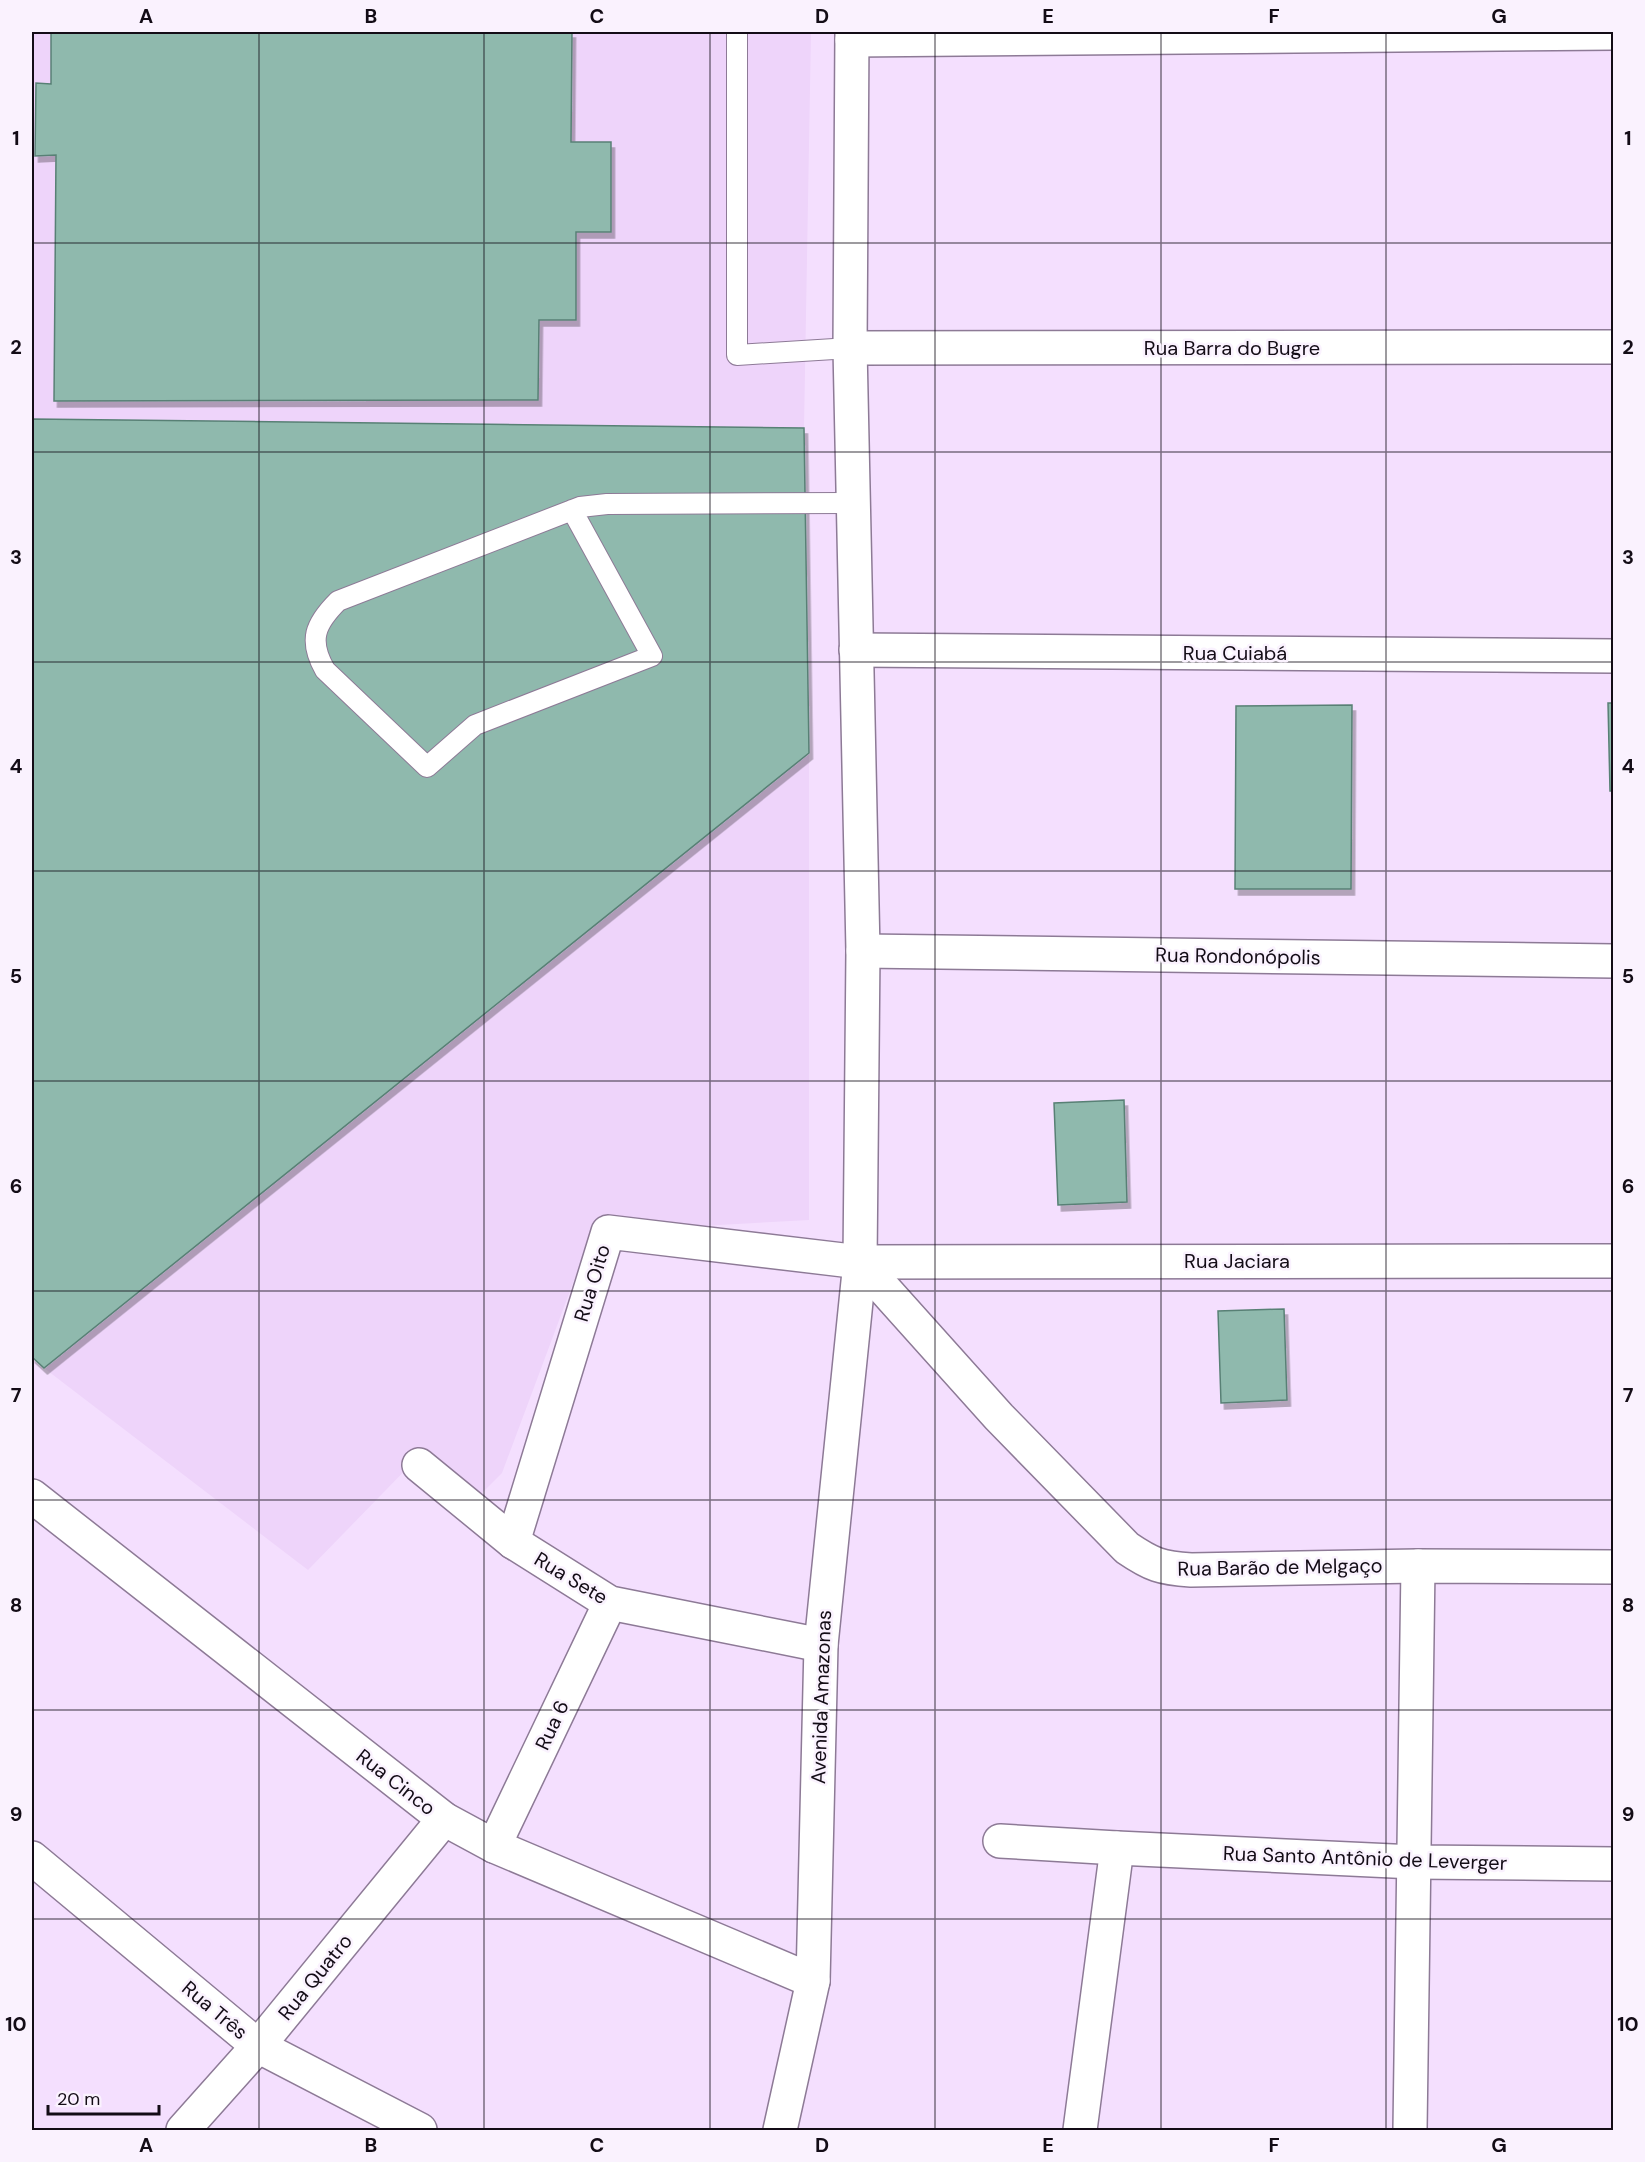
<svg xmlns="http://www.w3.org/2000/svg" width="1645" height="2162" viewBox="0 0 1645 2162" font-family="'DM Sans',sans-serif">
<defs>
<filter id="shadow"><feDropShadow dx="3.5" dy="6" stdDeviation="0" flood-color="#0004"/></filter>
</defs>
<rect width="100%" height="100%" fill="#f4dffe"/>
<g fill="#eed4fa">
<polygon points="32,32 811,32 804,428 32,419"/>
<polygon points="809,753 809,1220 592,1232 502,1473 478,1497 420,1455 308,1570 44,1368"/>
</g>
<g fill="#8fb9ad" stroke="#588075" stroke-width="1.5" filter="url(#shadow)">
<polygon points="51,32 572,32 571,142 611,142 611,232 576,232 576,320 539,320 538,400 54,401 56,155 35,156 36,83 51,84"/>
<polygon points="32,419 804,428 809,753 44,1368 32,1357"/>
<polygon points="1608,703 1614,703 1614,791 1610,791"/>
<polygon points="1352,705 1351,889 1235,889 1236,706"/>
<polygon points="1124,1100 1127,1202 1058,1205 1054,1103"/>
<polygon points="1284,1309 1287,1400 1221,1403 1218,1311"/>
</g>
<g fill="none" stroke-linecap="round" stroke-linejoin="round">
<g stroke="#8d7a96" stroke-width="22">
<g id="lane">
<polyline points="737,32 737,355 850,348"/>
<path d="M572 510 652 656 475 725 427 767 325 670C308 640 315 624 338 601L580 507 607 504 853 503"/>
</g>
</g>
<g stroke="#8d7a96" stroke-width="36">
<g id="street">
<polyline points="852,40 1614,33"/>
<polyline points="850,348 1614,347"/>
<polyline points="856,650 1614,656"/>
<polyline points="863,951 1614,961"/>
<path d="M860 1262 999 1417 1127 1548C1152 1565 1161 1568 1191 1570L1418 1566 1614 1567"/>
<polyline points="419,1465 513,1542 610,1603 821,1645"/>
<polyline points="32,1496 444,1819 494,1846 813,1981"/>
<polyline points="513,1542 608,1232 860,1262 1614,1261"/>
<polyline points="1000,1841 1117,1848 1414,1862 1614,1864"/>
<polyline points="494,1846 610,1603"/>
<polyline points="32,1858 258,2046 420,2130"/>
<polyline points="183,2130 258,2046 444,1819"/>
<polyline points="780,2130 813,1981 821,1645 860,1262 863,951 850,348 852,32"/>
<polyline points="1080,2130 1117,1848"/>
<polyline points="1410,2130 1418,1566"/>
</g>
</g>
<use href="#lane" stroke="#fff" stroke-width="20"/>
<use href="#street" stroke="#fff" stroke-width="33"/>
</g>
<path fill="none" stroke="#130c16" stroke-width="1.5" stroke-opacity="0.55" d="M259 32V2130M484 32V2130M710 32V2130M935 32V2130M1161 32V2130M1386 32V2130M32 243H1614M32 452H1614M32 662H1614M32 871H1614M32 1081H1614M32 1291H1614M32 1500H1614M32 1710H1614M32 1919H1614"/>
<g text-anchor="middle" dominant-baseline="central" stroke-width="5" stroke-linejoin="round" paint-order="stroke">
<g font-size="20" fill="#130c16" stroke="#faf2fe">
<text x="1232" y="348">Rua Barra do Bugre</text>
<text x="1235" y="653">Rua Cuiabá</text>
<text transform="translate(1238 956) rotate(1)">Rua Rondonópolis</text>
<text x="1237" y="1261">Rua Jaciara</text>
<text transform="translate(592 1283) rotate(-73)">Rua Oito</text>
<text transform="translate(1280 1567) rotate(-1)">Rua Barão de Melgaço</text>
<text transform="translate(571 1578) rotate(31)">Rua Sete</text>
<text transform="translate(821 1697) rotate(-88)">Avenida Amazonas</text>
<text transform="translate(552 1725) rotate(-65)">Rua 6</text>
<text transform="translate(396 1782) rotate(38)">Rua Cinco</text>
<text transform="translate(1365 1858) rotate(2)">Rua Santo Antônio de Leverger</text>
<text transform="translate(315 1977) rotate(-51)">Rua Quatro</text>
<text transform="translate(215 2010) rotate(40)">Rua Três</text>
</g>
</g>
<rect width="1645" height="2162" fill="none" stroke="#faf2fe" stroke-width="66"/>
<path d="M48 2105v9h111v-9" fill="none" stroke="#130c16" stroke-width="3"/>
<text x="57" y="2105" font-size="18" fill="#130c16" stroke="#faf2fe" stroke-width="4.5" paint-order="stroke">20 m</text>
<rect x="33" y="33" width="1579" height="2096" fill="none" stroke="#130c16" stroke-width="2"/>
<g font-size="20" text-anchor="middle" font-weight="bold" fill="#130c16">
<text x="146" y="23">A</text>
<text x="371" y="23">B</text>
<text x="597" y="23">C</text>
<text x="822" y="23">D</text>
<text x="1048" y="23">E</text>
<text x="1274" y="23">F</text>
<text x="1499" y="23">G</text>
<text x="16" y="145">1</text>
<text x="1628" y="145">1</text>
<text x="16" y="354">2</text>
<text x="1628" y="354">2</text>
<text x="16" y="564">3</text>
<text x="1628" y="564">3</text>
<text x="16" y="773">4</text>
<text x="1628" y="773">4</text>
<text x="16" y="983">5</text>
<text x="1628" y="983">5</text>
<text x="16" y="1193">6</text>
<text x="1628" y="1193">6</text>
<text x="16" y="1402">7</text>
<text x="1628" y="1402">7</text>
<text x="16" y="1612">8</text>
<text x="1628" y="1612">8</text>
<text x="16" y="1821">9</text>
<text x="1628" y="1821">9</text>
<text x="16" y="2031">10</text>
<text x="1628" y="2031">10</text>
<text x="146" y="2152">A</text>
<text x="371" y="2152">B</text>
<text x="597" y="2152">C</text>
<text x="822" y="2152">D</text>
<text x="1048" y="2152">E</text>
<text x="1274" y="2152">F</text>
<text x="1499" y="2152">G</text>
</g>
</svg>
